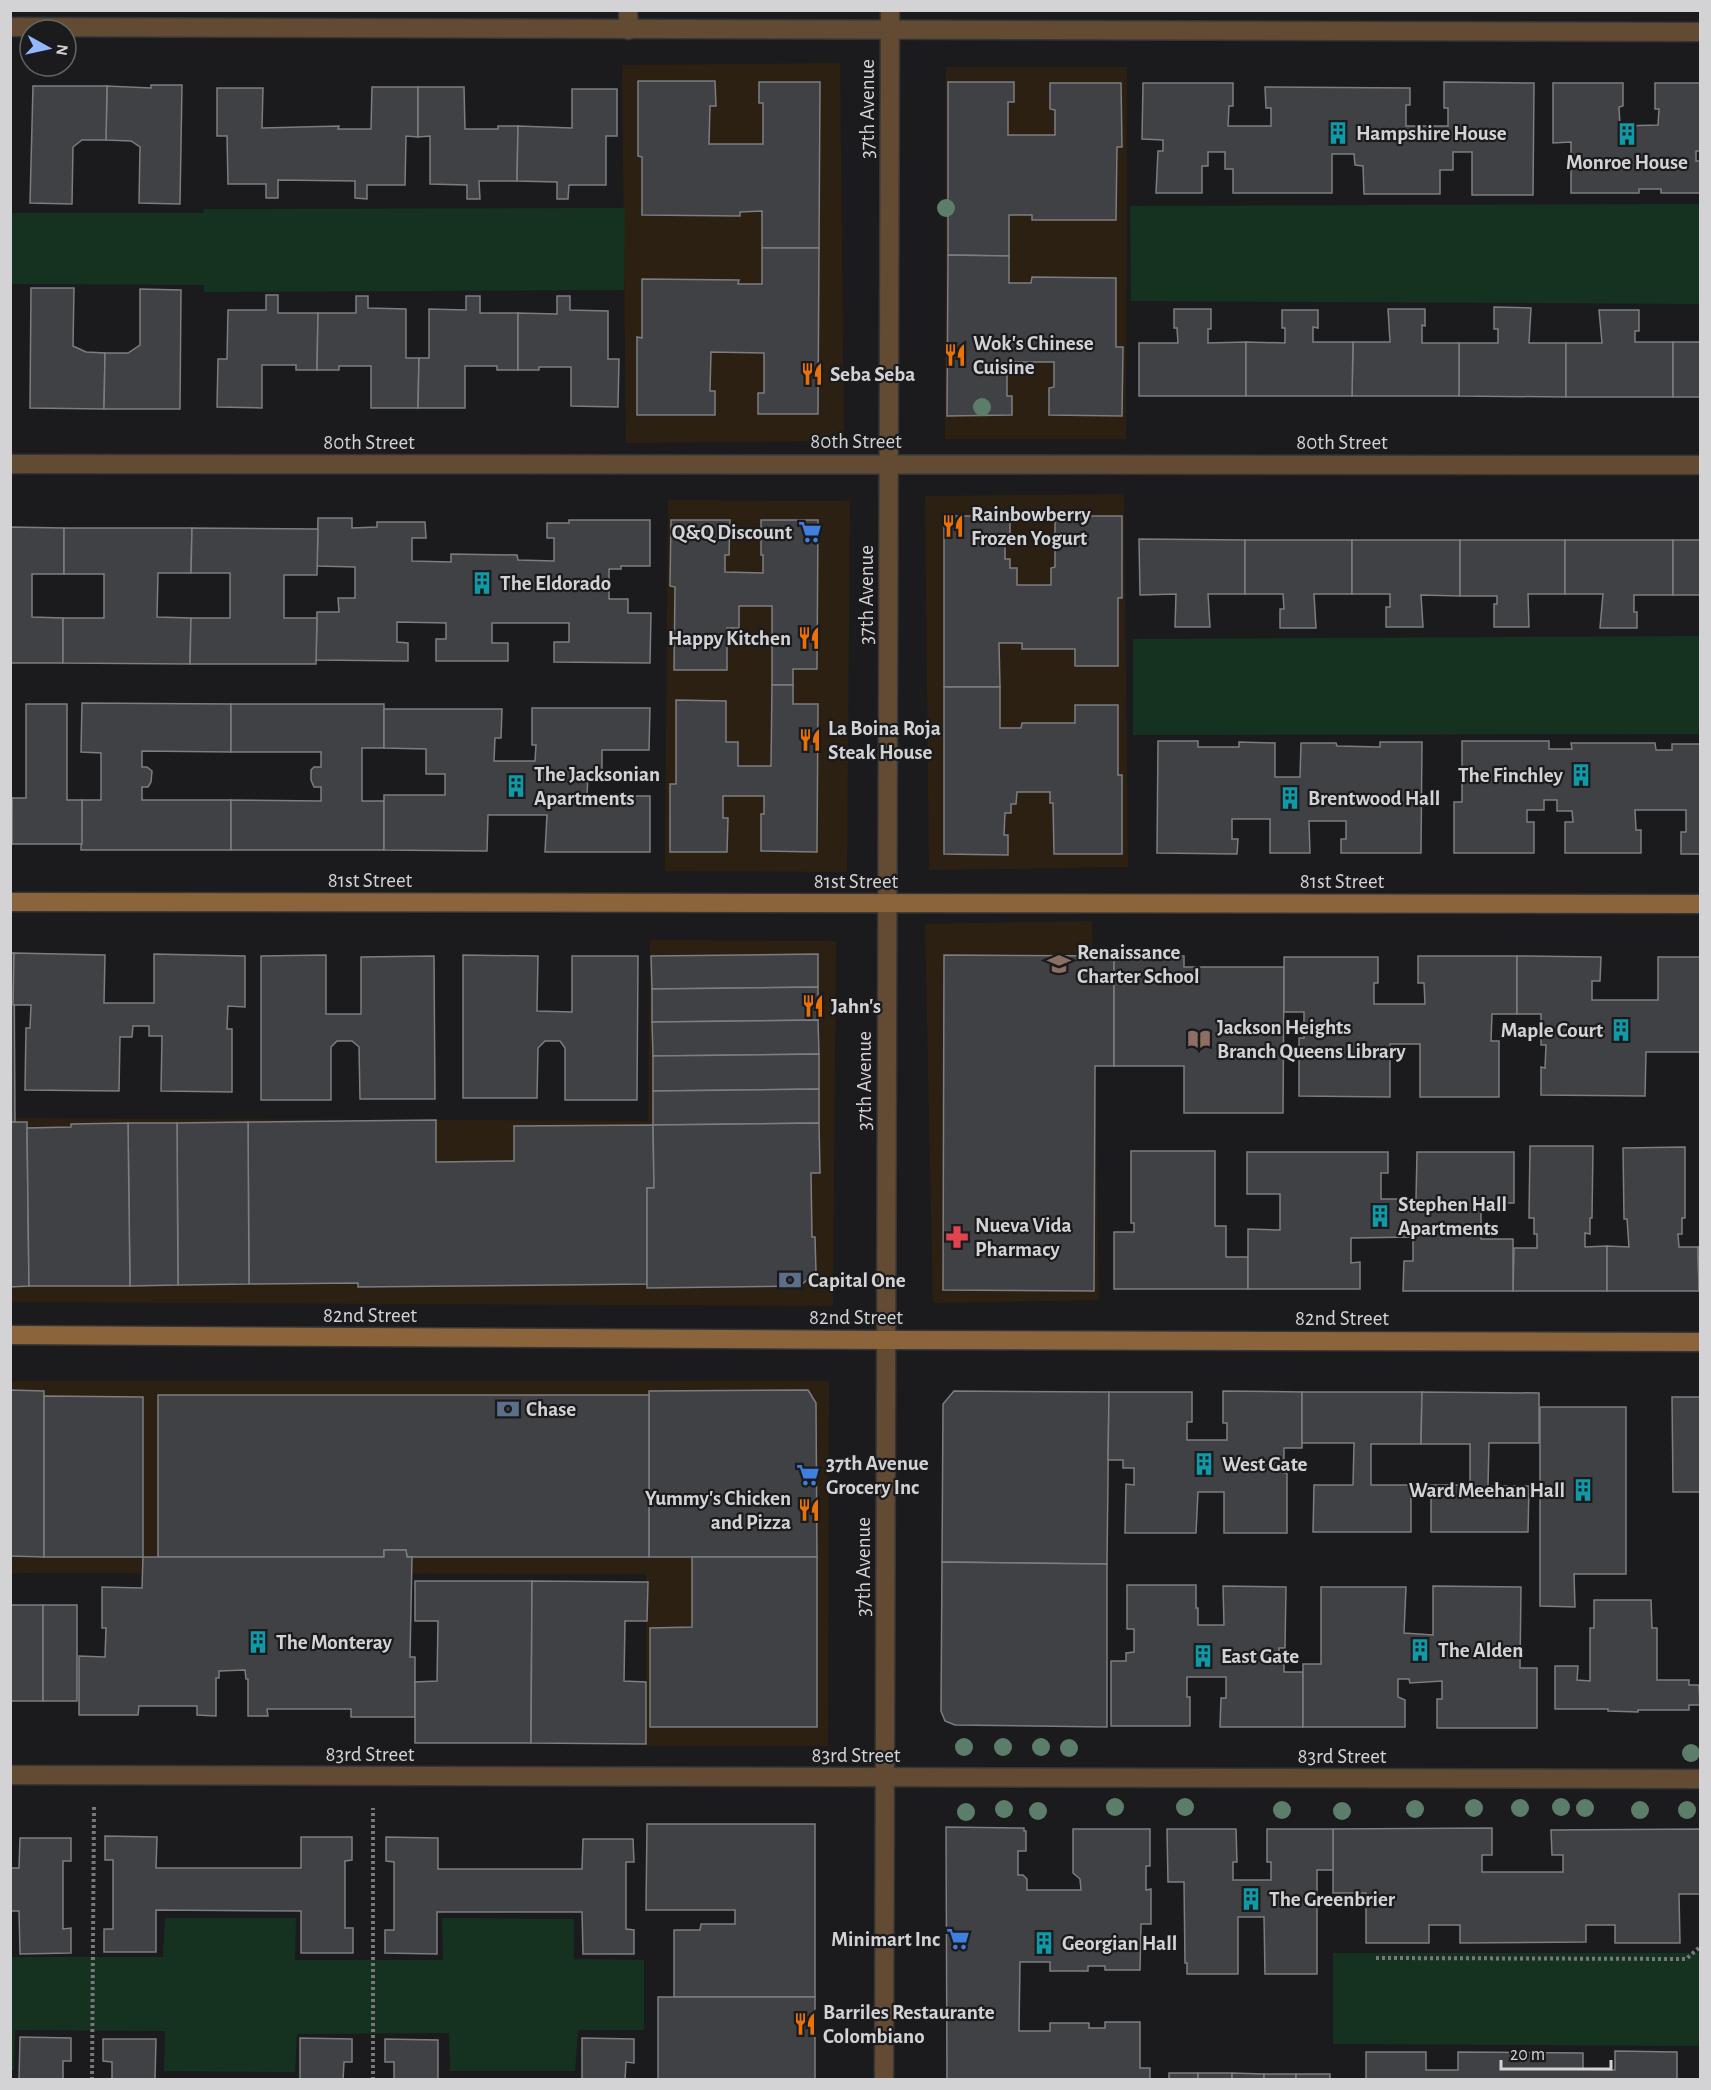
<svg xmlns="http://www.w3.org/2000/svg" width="1711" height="2090" viewBox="0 0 1711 2090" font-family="'Alegreya Sans',sans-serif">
<rect width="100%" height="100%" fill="#1b1b1e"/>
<g fill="#2c2012">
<polygon points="840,63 844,441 626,443 622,65"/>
<polygon points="946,67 1127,67 1126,439 945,439"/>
<polygon points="1124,494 1128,867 929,870 925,496"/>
<polygon points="668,500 850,501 847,872 665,871"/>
<polygon points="1092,921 1099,1300 933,1303 925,924"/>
<polygon points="650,940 836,941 833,1306 11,1302 11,1118 648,1121"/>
<polygon points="11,1381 829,1381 828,1746 646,1746 646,1574 11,1573"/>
</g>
<g fill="#153221">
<polygon points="1700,204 1700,304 1131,301 1130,206"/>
<polygon points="625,208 624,290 204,292 204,285 11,284 11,213 203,213 204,209"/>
<polygon points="1700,636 1700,734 1133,735 1133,639"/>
<polygon points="165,1918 296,1918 295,1960 443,1960 442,1918 574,1919 574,1959 644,1960 644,2030 578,2030 575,2071 450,2071 449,2033 297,2034 295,2072 164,2071 165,2031 15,2030 14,2070 11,2070 11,1957 163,1957"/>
<polygon points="1333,1953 1700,1953 1700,2046 1333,2044"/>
</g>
<g fill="#404144" stroke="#7c7d80" stroke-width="1.5">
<polygon points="638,81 715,81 716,106 710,106 709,144 763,144 763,103 759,103 759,82 820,82 819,248 762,248 762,211 740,212 740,216 642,215 642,157 638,156"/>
<polygon points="948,82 1014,82 1014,102 1008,102 1008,135 1055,135 1055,110 1050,109 1050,83 1121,83 1122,147 1117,147 1116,220 1032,220 1032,215 1009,215 1009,256 948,255"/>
<polygon points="1444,82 1534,83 1533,195 1472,195 1472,152 1453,152 1453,170 1440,170 1440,194 1364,194 1363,166 1355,165 1354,154 1332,154 1332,193 1233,193 1233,169 1225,169 1225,152 1208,152 1208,166 1202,166 1202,193 1156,193 1158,151 1163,151 1163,140 1142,139 1143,83 1233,83 1233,106 1229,106 1228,126 1271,126 1271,108 1266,108 1265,87 1410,88 1410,105 1406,105 1406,126 1448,126 1448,108 1444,108"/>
<polygon points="1553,83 1623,83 1623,106 1619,107 1620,126 1658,125 1659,109 1655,109 1655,83 1700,83 1700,151 1696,151 1696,161 1700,161 1700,193 1661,193 1661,189 1639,189 1639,193 1571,193 1571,142 1553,143"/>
<polygon points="151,85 182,85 180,204 139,203 140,147 131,141 106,140 107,86 151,88"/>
<polygon points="33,86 107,86 106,140 82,140 73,147 72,204 30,203"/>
<polygon points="372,87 418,87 418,137 406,136 405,185 367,185 367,199 355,198 355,181 278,180 278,198 266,198 266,184 228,184 227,136 217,136 217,88 263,88 262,128 339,126 338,129 371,129"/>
<polygon points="418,87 464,87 465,129 498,129 498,126 518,126 517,181 479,181 480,199 467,199 467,185 430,184 430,136 418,137"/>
<polygon points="572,89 617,89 617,136 606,136 606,185 569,185 568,199 557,199 557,182 517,181 518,126 572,128"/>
<polygon points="762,248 819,248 818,414 758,414 758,393 764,393 764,353 711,352 710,391 715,391 715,415 637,415 637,337 642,338 642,279 739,280 738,284 762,284"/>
<polygon points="948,255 1009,256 1009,283 1031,283 1032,277 1116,278 1116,347 1123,347 1122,416 1049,415 1049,388 1054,387 1054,362 1007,362 1007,396 1012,396 1012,415 947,416"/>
<polygon points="31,288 74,288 73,346 86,352 105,353 104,409 30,408"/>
<polygon points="140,289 181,290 180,409 104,409 105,353 128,353 140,345"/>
<polygon points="266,295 278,295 278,313 318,313 317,370 296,370 296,365 262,365 262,408 217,407 218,359 227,359 228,310 266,310"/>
<polygon points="356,296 368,296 368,308 406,309 406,358 419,358 418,408 371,408 371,366 339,366 339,370 317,370 318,313 356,313"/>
<polygon points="466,296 480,296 480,313 518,313 518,370 497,370 497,366 465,366 465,408 418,408 419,358 429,358 429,309 466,310"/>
<polygon points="557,296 570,296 570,310 608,311 608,359 619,359 618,407 571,406 571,367 539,367 539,370 518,370 518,313 557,314"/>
<polygon points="1494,307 1531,308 1529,343 1566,343 1566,397 1459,396 1459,343 1498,343 1498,329 1494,329"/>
<polygon points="1174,309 1211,309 1211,329 1208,329 1208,343 1246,342 1246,396 1139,396 1139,343 1178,343 1177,328 1174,328"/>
<polygon points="1388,309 1425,309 1425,326 1422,325 1422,343 1459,343 1459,396 1352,396 1353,342 1390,342"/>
<polygon points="1282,310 1318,310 1318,328 1313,327 1313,342 1353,342 1352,396 1246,396 1246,342 1285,343 1285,328 1282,328"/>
<polygon points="1599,310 1639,310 1639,331 1635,331 1635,342 1673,342 1673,397 1566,397 1566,343 1602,343"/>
<rect x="1673" y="342" width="27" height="55"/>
<polygon points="944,516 1010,516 1010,542 1005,542 1005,559 1010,559 1010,568 1017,568 1017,585 1051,585 1051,568 1055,567 1055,516 1122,516 1122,598 1118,598 1118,666 1075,666 1075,649 1022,649 1022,643 999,643 1000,687 944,687"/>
<polygon points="318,518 352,518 352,528 377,527 377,522 425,522 426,538 412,538 412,561 451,562 451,554 517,555 518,560 554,561 554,538 547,538 547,523 569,523 569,520 650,520 650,566 621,566 621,569 609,569 609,599 628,599 628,613 651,613 650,663 554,662 554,642 569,642 569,623 492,623 492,643 508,643 508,661 436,661 436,639 446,639 446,623 397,622 397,642 408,643 408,661 316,660 317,612 339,612 338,598 355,598 355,567 317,566"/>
<polygon points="671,520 730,520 729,555 725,555 725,572 763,573 763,555 761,555 761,520 818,520 817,669 793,669 793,685 772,685 772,606 739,606 739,628 727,628 727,670 674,670 675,587 670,586"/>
<polygon points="10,527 64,528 64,574 32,574 32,617 63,618 63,663 10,663"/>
<polygon points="64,528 192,528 191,573 158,573 157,617 191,618 190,664 63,663 63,618 104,618 104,574 64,574"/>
<polygon points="192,528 318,529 317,575 284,575 284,618 317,618 316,664 190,664 191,618 230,618 230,573 191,573"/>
<polygon points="1139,539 1245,540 1245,594 1208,594 1210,627 1175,627 1176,594 1140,595"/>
<polygon points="1245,540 1352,540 1352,594 1314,594 1316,628 1280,628 1280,609 1284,609 1283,594 1245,594"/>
<polygon points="1352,540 1460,540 1460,596 1421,595 1423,627 1386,627 1386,607 1390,607 1390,594 1352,594"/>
<polygon points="1460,540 1565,540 1565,594 1528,594 1529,627 1494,627 1494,604 1497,604 1497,596 1460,596"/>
<polygon points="1565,540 1673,540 1673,595 1634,595 1634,612 1637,612 1637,628 1600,628 1603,594 1565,594"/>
<rect x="1673" y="540" width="27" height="55"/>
<polygon points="772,685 793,685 793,704 818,704 817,852 761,851 761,814 764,814 764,796 723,796 723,818 728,818 727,852 670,852 670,784 676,784 676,700 726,701 726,742 738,742 738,766 771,766"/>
<polygon points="944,687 1000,687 1000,728 1021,728 1022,723 1075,723 1075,705 1118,705 1118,775 1122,775 1122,854 1054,854 1053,803 1050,803 1050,792 1017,792 1016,804 1011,804 1011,813 1005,813 1004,835 1008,835 1008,855 944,854"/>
<polygon points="82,703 231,704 231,752 142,751 142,767 147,767 152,771 151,782 148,787 142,787 142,800 231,800 231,850 81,850 82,800 101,800 101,753 81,752"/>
<polygon points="26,704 67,704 67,800 82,800 82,844 12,844 12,798 26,798"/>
<polygon points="231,704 384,704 384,748 362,748 362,801 384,801 384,850 231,850 231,800 321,801 321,787 314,787 311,780 311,770 314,767 321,767 321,752 231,752"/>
<polygon points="532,708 650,708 649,750 602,750 602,776 588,776 587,796 650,796 650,852 545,852 547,815 488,815 487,851 384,850 384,795 445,795 445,774 426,774 426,749 384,748 384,709 502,709 501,738 495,738 494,761 535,761 536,745 532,745"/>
<polygon points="1158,741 1198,741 1198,747 1239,747 1239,742 1275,743 1275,777 1300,777 1301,743 1336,743 1337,746 1380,747 1380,742 1422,742 1421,853 1341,853 1341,839 1346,839 1346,821 1309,821 1310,853 1270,853 1270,819 1232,819 1232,839 1238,839 1237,854 1157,853"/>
<polygon points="1462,741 1549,741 1549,749 1572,749 1571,743 1655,743 1656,750 1672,750 1672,744 1700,744 1700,854 1681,854 1681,832 1686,832 1686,810 1635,810 1636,830 1641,830 1641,853 1565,853 1565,822 1573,822 1572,811 1557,811 1557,800 1544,800 1544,810 1527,810 1527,822 1534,822 1534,853 1454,853 1454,802 1462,802"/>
<polygon points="10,798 12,798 10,844"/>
<polygon points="10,953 14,953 15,1122 10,1122"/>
<polygon points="14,953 105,955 104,1003 154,1003 154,954 245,956 245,1007 228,1006 227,1029 232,1029 232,1092 161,1091 162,1036 149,1036 149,1026 133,1026 132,1037 120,1037 119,1091 25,1090 26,1028 30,1028 31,1005 13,1005"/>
<polygon points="818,954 818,987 652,989 651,956"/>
<polygon points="326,955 326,1014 361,1014 361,957 434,956 435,1099 360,1099 359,1047 352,1041 337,1041 331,1047 331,1100 261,1100 261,956"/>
<polygon points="463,955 538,956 537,1011 572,1012 572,956 638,956 637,1100 565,1100 565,1048 560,1041 545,1041 538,1048 537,1098 463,1098"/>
<polygon points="944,955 1114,956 1114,1066 1095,1066 1094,1291 943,1290"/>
<polygon points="1114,956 1184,956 1184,967 1284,967 1283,1113 1184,1113 1184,1066 1114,1066"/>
<polygon points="1418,956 1517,956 1517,1014 1492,1014 1491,1041 1499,1041 1499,1097 1420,1097 1420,1044 1390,1044 1390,1097 1299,1096 1299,1038 1304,1038 1304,1012 1284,1012 1284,957 1378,957 1378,983 1374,983 1374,1004 1425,1004 1424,983 1418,983"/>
<polygon points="1517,956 1601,957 1600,981 1592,981 1592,1000 1658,1000 1658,957 1700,957 1700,1052 1646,1052 1645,1096 1541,1095 1541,1067 1545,1068 1546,1045 1541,1045 1541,1014 1517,1014"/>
<polygon points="818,987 818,1020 652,1022 652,989"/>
<polygon points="818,1020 819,1054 653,1056 652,1022"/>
<polygon points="819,1054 819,1089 653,1091 653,1056"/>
<polygon points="819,1089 819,1123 653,1125 653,1091"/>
<polygon points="436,1120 436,1162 514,1161 514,1126 653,1125 654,1188 647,1188 647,1284 358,1287 358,1283 249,1284 248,1122"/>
<polygon points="10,1122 27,1122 29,1286 10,1287"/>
<polygon points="248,1122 249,1284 178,1285 177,1123"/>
<polygon points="128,1123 177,1123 178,1285 130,1286"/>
<polygon points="128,1123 130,1286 29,1286 27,1128 71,1127 71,1124"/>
<polygon points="819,1123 820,1173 811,1173 812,1237 815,1237 816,1272 800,1286 647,1288 647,1188 654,1188 653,1125"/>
<polygon points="1530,1146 1593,1146 1592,1218 1590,1218 1590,1234 1585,1233 1585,1247 1607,1246 1607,1291 1513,1291 1514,1248 1537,1248 1537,1234 1534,1234 1534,1218 1529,1218"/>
<polygon points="1685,1147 1685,1218 1682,1218 1682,1234 1678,1234 1679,1247 1698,1247 1699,1291 1607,1291 1607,1246 1629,1247 1627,1219 1624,1219 1623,1148"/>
<polygon points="1131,1151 1215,1151 1215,1226 1226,1226 1226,1257 1248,1257 1248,1289 1114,1289 1114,1232 1134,1232 1134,1223 1131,1223"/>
<polygon points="1247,1152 1388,1152 1388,1173 1381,1173 1381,1199 1416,1199 1417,1152 1514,1152 1514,1203 1481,1203 1481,1239 1513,1239 1513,1291 1403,1291 1404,1261 1413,1261 1413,1237 1351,1238 1351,1263 1360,1262 1360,1289 1248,1289 1248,1229 1280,1230 1280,1194 1247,1194"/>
<polygon points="1698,1247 1700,1247 1700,1291 1699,1291"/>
<polygon points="10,1390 44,1391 44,1557 10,1556"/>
<polygon points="808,1390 816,1403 817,1557 649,1557 649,1391"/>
<polygon points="954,1391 1109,1392 1107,1564 942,1562 943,1404"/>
<polygon points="1223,1391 1302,1392 1302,1448 1284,1448 1284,1473 1287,1473 1287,1533 1224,1533 1224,1492 1198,1492 1196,1533 1125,1533 1126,1484 1134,1485 1134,1468 1123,1468 1123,1460 1108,1460 1109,1392 1192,1392 1192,1422 1187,1422 1187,1440 1227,1440 1227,1423 1223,1423"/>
<polygon points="1302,1392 1422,1392 1421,1444 1371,1444 1371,1485 1411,1485 1411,1532 1313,1532 1314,1485 1353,1485 1354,1443 1302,1443"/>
<polygon points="1422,1392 1539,1393 1539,1443 1489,1443 1488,1486 1529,1486 1528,1532 1431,1532 1431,1485 1470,1485 1470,1444 1421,1444"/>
<polygon points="158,1395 649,1395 649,1557 407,1557 406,1550 384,1550 384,1557 158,1557"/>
<polygon points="44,1396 143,1397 143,1557 44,1557"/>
<polygon points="1672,1397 1700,1397 1700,1492 1673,1492"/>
<polygon points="1540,1407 1626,1407 1626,1574 1574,1574 1575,1607 1540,1606"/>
<polygon points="384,1550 406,1550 407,1557 412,1557 410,1657 415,1657 415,1717 351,1717 351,1709 267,1709 268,1716 248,1716 248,1679 246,1679 245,1670 219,1671 219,1678 216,1678 216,1716 197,1715 197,1706 139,1706 138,1715 79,1715 79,1656 105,1657 106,1628 102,1628 102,1587 142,1588 143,1557 384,1557"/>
<polygon points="692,1557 817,1557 817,1727 650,1727 650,1628 692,1627"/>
<polygon points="942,1562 1107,1564 1107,1727 955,1725 945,1721 941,1711"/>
<polygon points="415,1581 532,1581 531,1743 415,1743 415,1682 437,1681 438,1621 415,1621"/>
<polygon points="532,1581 648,1582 647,1621 625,1621 624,1681 646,1682 646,1744 531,1743"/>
<polygon points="1127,1585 1196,1585 1196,1608 1198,1608 1198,1625 1224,1625 1223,1586 1286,1587 1285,1648 1279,1648 1279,1659 1284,1659 1284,1672 1303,1672 1303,1727 1220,1727 1221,1698 1226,1698 1226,1677 1187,1677 1187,1697 1190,1697 1190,1726 1111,1726 1111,1661 1126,1661 1126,1653 1134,1652 1134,1629 1127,1629"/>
<polygon points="1433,1586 1521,1587 1520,1668 1537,1668 1537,1728 1437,1728 1437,1699 1442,1699 1442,1681 1410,1683 1409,1679 1398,1679 1398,1697 1405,1700 1405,1727 1303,1727 1303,1664 1321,1664 1321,1587 1406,1587 1404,1633 1433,1635"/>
<polygon points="1594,1600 1651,1600 1652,1628 1657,1628 1657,1680 1689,1680 1689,1685 1699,1685 1700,1705 1689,1705 1689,1710 1638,1710 1638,1712 1608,1711 1608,1709 1555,1709 1555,1666 1578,1666 1577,1680 1590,1681 1590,1628 1594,1628"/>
<rect x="10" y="1605" width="33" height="96"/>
<rect x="43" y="1605" width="34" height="96"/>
<polygon points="647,1824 815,1824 815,1997 674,1997 674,1930 700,1930 701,1924 735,1924 735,1910 646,1910"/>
<polygon points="946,1827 1024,1828 1024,1831 1026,1831 1026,1851 1018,1851 1018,1875 1023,1875 1027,1879 1027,1890 1081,1890 1080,1879 1073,1873 1073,1829 1150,1829 1150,1866 1146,1866 1146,1890 1151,1889 1151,1924 1141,1924 1140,1970 1105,1970 1105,1966 1088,1966 1088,1971 1050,1971 1050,1962 1020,1962 1019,2031 1050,2031 1050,2023 1089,2023 1089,2028 1105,2028 1105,2022 1140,2022 1140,2068 1150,2068 1150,2080 947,2080"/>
<polygon points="1492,1828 1492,1855 1482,1855 1482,1872 1563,1872 1563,1855 1552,1855 1551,1830 1700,1829 1700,1894 1679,1894 1680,1943 1615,1943 1615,1925 1586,1925 1586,1942 1460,1943 1460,1925 1429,1925 1429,1943 1366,1943 1366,1893 1333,1893 1333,1829"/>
<polygon points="1167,1829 1236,1829 1237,1862 1233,1862 1233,1880 1271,1880 1271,1862 1267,1862 1267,1829 1333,1829 1333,1870 1317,1870 1317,1974 1265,1974 1264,1917 1238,1917 1238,1974 1187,1974 1187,1963 1185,1963 1184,1882 1168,1882"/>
<polygon points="105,1836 157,1837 156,1868 301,1868 301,1837 352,1837 352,1860 345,1861 345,1928 353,1928 353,1953 301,1953 301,1911 156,1910 156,1952 104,1952 104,1929 113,1929 113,1860 105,1860"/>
<polygon points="386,1837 438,1838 438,1869 582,1869 583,1839 633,1839 634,1862 626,1862 626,1929 634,1930 634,1954 583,1954 582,1912 437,1912 437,1954 385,1953 385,1930 394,1930 394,1862 386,1861"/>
<polygon points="20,1838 71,1838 71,1861 63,1861 63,1929 71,1928 71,1953 20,1954 19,1911 10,1911 10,1868 19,1868"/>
<rect x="658" y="1997" width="157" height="83"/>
<polygon points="20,2037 71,2038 71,2061 63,2061 63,2080 10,2080 19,2079"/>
<polygon points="300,2038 352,2039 352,2062 344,2062 343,2080 300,2080"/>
<polygon points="582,2038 634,2039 634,2063 626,2062 625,2080 582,2080"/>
<polygon points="103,2039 156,2039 155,2079 228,2080 112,2080 112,2062 103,2061"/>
<polygon points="385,2039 438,2040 438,2079 498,2080 394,2080 394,2062 385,2062"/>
<polygon points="1615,2051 1677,2052 1677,2080 1366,2080 1366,2052 1426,2052 1426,2070 1458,2070 1458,2052 1583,2053 1583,2069 1615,2070"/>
<rect x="1169" y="2073" width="29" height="7"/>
<rect x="1198" y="2073" width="34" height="7"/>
<polygon points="1232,2073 1264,2074 1264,2080 1232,2080"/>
<rect x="1264" y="2074" width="32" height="6"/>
<rect x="1296" y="2074" width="34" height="6"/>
</g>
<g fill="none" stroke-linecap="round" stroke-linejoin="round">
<g stroke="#353538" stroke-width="21">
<polyline id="lane" points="628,10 629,30"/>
</g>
<g stroke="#353538" stroke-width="21">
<g id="street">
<polyline points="10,27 1700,32"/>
<polyline points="10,464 1700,465"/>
<polyline points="10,1775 1700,1779"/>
<polyline points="884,2080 890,10"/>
</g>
</g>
<g stroke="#353538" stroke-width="21">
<g id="secondary">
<polyline points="10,902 1700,904"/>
<polyline points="10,1335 887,1340 1700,1342"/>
</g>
</g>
<g stroke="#78787a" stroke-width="4" stroke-dasharray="3 3" stroke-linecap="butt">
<polyline points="1376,1958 1686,1959 1700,1947"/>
<polyline points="92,2080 94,1807"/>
<polyline points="373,2080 373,1808"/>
</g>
<use href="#lane" stroke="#634a32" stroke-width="18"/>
<use href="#street" stroke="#634a32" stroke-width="18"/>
<use href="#secondary" stroke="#8c643c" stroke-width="18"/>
</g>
<g fill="#5c7d6a">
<circle cx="946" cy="208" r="9"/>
<circle cx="982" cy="407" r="9"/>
<circle cx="964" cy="1747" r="9"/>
<circle cx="1003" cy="1747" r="9"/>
<circle cx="1041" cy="1747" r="9"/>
<circle cx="1069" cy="1748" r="9"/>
<circle cx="1691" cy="1753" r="9"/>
<circle cx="1115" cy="1807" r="9"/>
<circle cx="1185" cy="1807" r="9"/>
<circle cx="1561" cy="1807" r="9"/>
<circle cx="1474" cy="1808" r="9"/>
<circle cx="1520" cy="1808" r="9"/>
<circle cx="1585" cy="1808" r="9"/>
<circle cx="1004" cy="1809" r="9"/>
<circle cx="1415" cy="1809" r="9"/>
<circle cx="1282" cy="1810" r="9"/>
<circle cx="1640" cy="1810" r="9"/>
<circle cx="1687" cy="1810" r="9"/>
<circle cx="1038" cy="1811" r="9"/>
<circle cx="1342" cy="1811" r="9"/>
<circle cx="966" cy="1812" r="9"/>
</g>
<defs>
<g id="building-bare" transform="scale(1.8)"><path d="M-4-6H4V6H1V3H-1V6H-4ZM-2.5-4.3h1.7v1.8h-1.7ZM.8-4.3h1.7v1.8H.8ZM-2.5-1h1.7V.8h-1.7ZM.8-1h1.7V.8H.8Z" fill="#0f9aa8" stroke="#1b1b1e" stroke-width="2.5" paint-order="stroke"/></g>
<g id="restaurant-bare" transform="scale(1.8)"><path d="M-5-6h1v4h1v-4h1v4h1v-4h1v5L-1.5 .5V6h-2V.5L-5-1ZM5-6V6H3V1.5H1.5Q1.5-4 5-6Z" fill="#e8710a" stroke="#1b1b1e" stroke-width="2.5" paint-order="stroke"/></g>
<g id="supermarket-bare" transform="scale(1.8)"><path d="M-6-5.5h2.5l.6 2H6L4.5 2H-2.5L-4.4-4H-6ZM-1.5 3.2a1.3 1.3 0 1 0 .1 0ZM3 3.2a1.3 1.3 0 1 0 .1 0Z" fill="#3f7fe0" stroke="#1b1b1e" stroke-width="2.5" paint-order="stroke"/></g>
<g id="school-bare" transform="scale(1.8)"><path d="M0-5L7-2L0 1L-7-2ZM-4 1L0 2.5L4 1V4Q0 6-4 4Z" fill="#8d6e63" stroke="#1b1b1e" stroke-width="2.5" paint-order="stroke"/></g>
<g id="library-bare" transform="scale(1.8)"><path d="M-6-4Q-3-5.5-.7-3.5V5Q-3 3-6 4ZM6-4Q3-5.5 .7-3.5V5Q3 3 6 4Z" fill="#8d6e63" stroke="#1b1b1e" stroke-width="2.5" paint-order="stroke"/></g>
<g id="pharmacy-bare" transform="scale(1.8)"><path d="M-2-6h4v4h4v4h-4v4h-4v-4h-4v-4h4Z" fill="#e0444e" stroke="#1b1b1e" stroke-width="2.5" paint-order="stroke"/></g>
<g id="bank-bare" transform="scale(1.8)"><path d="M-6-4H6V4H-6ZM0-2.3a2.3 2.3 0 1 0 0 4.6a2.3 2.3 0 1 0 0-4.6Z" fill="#5c6f8a" stroke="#1b1b1e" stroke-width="2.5" paint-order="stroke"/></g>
</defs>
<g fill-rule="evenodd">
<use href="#building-bare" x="1338" y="133"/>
<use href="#building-bare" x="1627" y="134"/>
<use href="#restaurant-bare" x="955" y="355"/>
<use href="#restaurant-bare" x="812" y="374"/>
<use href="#restaurant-bare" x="953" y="526"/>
<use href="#supermarket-bare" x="810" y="532"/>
<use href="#building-bare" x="482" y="583"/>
<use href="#restaurant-bare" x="809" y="638"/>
<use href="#restaurant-bare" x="810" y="740"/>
<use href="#building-bare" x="1581" y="775"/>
<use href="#building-bare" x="516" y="786"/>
<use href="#building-bare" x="1290" y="798"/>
<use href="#school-bare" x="1059" y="964"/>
<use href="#restaurant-bare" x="813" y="1006"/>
<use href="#building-bare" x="1621" y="1030"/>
<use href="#library-bare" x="1199" y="1039"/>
<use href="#building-bare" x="1380" y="1216"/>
<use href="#pharmacy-bare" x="957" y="1237"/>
<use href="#bank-bare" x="790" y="1280"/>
<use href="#bank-bare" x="508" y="1409"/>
<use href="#building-bare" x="1204" y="1464"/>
<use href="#supermarket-bare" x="808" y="1475"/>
<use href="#building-bare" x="1583" y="1490"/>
<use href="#restaurant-bare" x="809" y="1510"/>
<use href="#building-bare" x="258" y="1642"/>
<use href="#building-bare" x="1420" y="1650"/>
<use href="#building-bare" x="1203" y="1656"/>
<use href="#building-bare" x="1251" y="1899"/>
<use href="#supermarket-bare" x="958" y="1939"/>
<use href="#building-bare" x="1044" y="1943"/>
<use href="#restaurant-bare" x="805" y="2024"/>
</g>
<g text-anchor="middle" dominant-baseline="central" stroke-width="4.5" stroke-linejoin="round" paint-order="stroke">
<g font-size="21" fill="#d3d3d5" stroke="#1b1b1e">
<text transform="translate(867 109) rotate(-90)">37th Avenue</text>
<text x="856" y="441">80th Street</text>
<text x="369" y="442">80th Street</text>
<text x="1342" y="442">80th Street</text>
<text transform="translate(866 595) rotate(-90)">37th Avenue</text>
<text x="370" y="880">81st Street</text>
<text x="856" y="881">81st Street</text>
<text x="1342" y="881">81st Street</text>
<text transform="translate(864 1081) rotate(-90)">37th Avenue</text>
<text x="370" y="1315">82nd Street</text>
<text x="856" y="1317">82nd Street</text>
<text x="1342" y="1318">82nd Street</text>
<text transform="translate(863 1567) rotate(-90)">37th Avenue</text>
<text x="370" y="1754">83rd Street</text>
<text x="856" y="1755">83rd Street</text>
<text x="1342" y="1756">83rd Street</text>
</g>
<g font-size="21" font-weight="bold" fill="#d3d3d5" stroke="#1b1b1e" text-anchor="start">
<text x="1356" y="133">Hampshire House</text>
<text x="1627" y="162" text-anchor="middle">Monroe House</text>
<text x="973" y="343">Wok's Chinese<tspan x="973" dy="24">Cuisine</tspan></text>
<text x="830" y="374">Seba Seba</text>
<text x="971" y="514">Rainbowberry<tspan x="971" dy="24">Frozen Yogurt</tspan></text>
<text x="792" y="532" text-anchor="end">Q&amp;Q Discount</text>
<text x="500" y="583">The Eldorado</text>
<text x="791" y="638" text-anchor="end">Happy Kitchen</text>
<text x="828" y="728">La Boina Roja<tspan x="828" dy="24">Steak House</tspan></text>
<text x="534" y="774">The Jacksonian<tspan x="534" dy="24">Apartments</tspan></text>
<text x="1563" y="775" text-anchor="end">The Finchley</text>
<text x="1308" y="798">Brentwood Hall</text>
<text x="1077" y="952">Renaissance<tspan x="1077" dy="24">Charter School</tspan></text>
<text x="831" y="1006">Jahn's</text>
<text x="1217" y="1027">Jackson Heights<tspan x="1217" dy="24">Branch Queens Library</tspan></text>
<text x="1603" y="1030" text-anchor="end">Maple Court</text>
<text x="1398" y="1204">Stephen Hall<tspan x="1398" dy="24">Apartments</tspan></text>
<text x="975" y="1225">Nueva Vida<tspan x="975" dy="24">Pharmacy</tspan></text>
<text x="808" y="1280">Capital One</text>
<text x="526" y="1409">Chase</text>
<text x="826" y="1463">37th Avenue<tspan x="826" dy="24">Grocery Inc</tspan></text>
<text x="1222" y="1464">West Gate</text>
<text x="1565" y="1490" text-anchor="end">Ward Meehan Hall</text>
<text x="791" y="1498" text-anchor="end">Yummy's Chicken<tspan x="791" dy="24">and Pizza</tspan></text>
<text x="276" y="1642">The Monteray</text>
<text x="1438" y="1650">The Alden</text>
<text x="1221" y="1656">East Gate</text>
<text x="1269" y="1899">The Greenbrier</text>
<text x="940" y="1939" text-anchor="end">Minimart Inc</text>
<text x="1062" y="1943">Georgian Hall</text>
<text x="823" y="2012">Barriles Restaurante<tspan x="823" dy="24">Colombiano</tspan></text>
</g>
</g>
<rect width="1711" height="2090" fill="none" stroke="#d3d3d5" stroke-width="24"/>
<g transform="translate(48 48) rotate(98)"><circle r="28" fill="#1b1b1e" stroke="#656567" stroke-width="1.5"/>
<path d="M0-4.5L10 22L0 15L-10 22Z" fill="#94b7fd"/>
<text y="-9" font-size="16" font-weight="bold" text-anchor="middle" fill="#d3d3d5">N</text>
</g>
<path d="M1501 2060v9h110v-9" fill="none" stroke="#d3d3d5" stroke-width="3"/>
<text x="1510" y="2060" font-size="18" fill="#d3d3d5" stroke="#1b1b1e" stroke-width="4.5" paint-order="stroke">20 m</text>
</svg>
